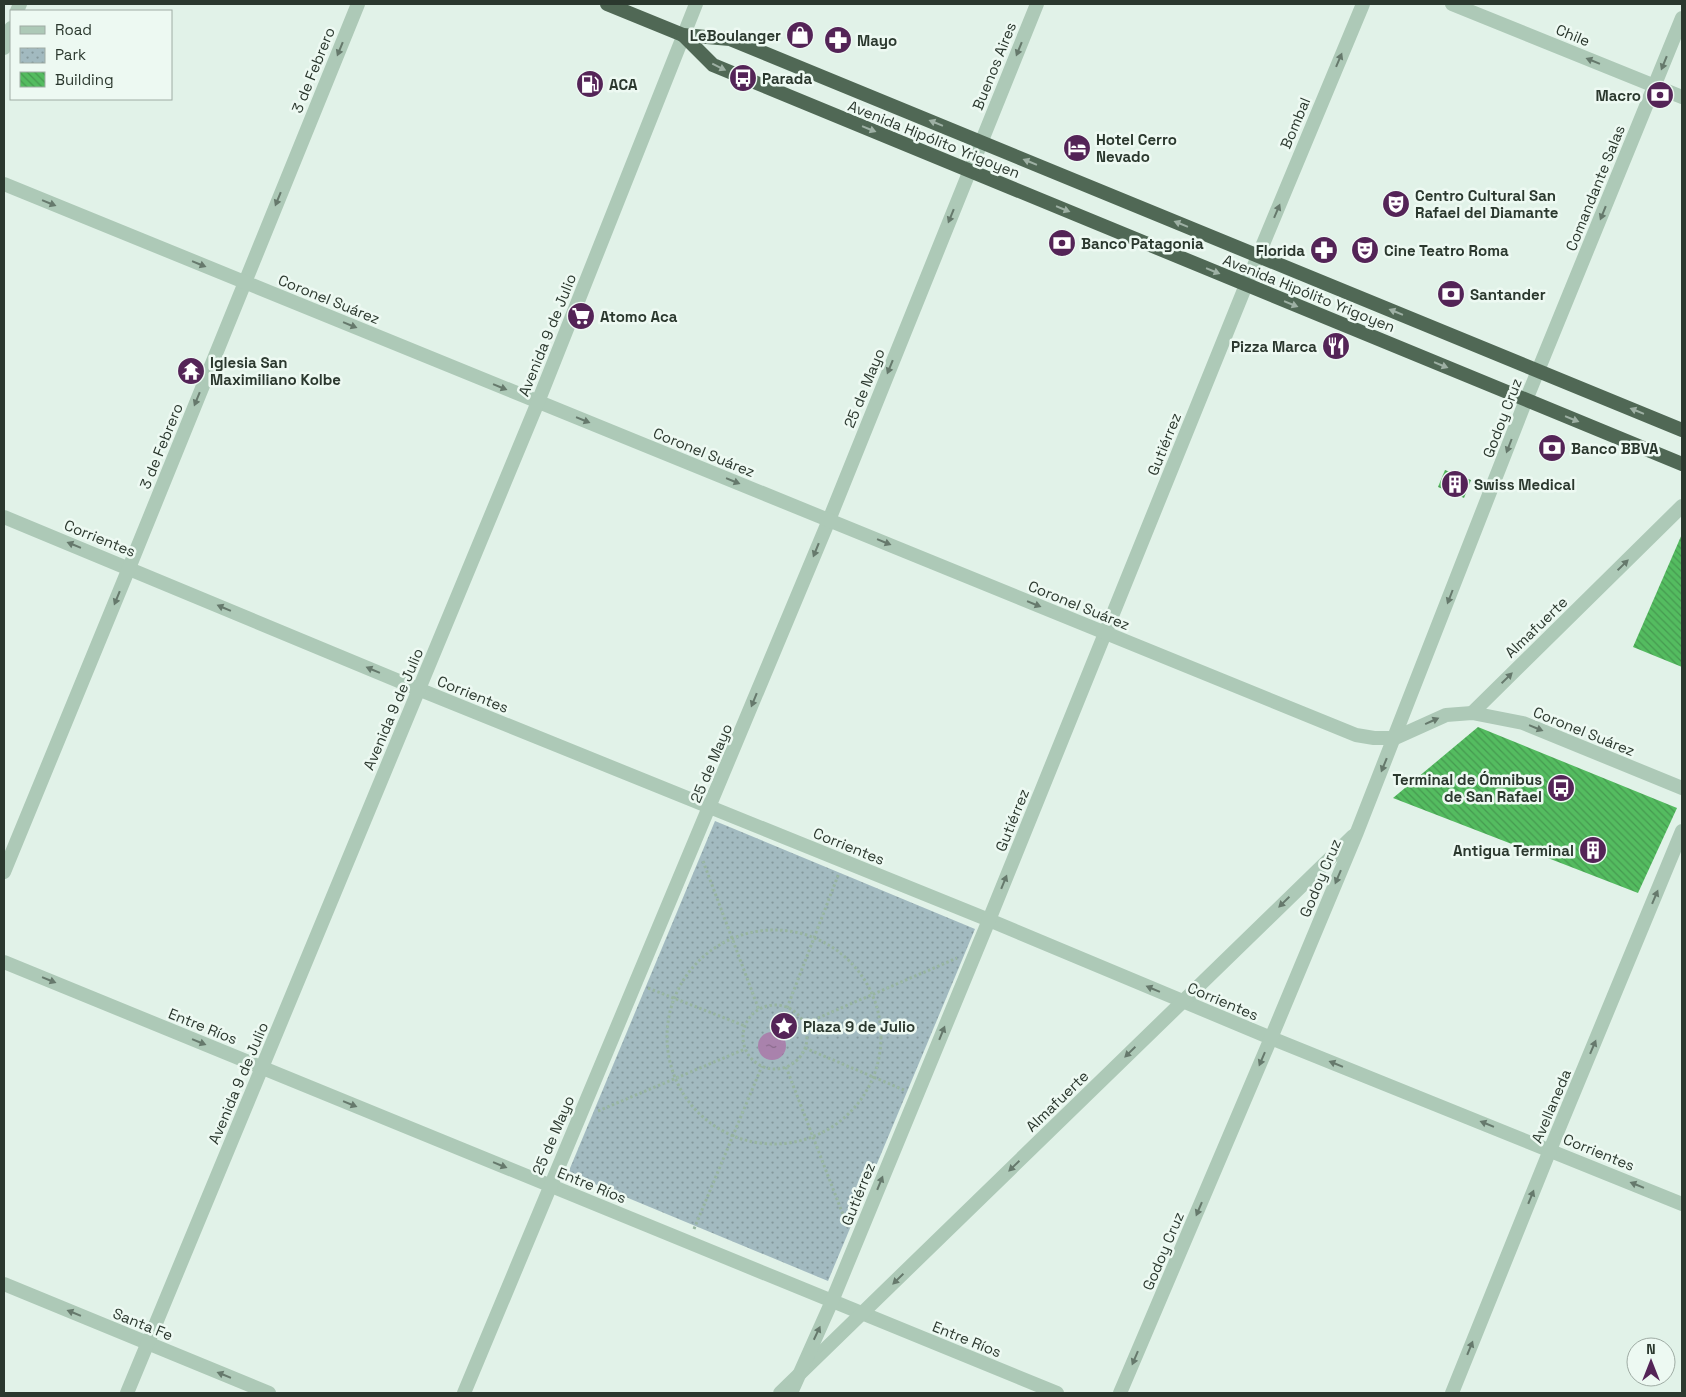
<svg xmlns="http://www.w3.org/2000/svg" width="1686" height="1397" viewBox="0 0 1686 1397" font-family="'Space Grotesk',sans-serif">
<defs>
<pattern id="park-dots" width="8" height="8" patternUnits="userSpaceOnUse" patternTransform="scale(1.25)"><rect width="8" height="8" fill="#a2bac0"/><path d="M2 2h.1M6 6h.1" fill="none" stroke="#84989c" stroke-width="1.8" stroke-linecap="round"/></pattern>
<pattern id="water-ripples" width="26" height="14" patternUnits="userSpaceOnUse" patternTransform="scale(1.25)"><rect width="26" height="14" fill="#a982ac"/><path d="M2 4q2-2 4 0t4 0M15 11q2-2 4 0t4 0" fill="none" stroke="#8a6b8c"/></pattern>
<pattern id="building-back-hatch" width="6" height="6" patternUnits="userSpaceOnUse" patternTransform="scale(1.25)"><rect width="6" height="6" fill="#54bc60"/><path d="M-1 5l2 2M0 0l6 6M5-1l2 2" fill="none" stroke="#469a50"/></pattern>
</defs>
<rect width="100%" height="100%" fill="#e1f2e8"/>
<polygon fill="url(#park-dots)" points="715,821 975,929 828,1281 568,1173"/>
<circle fill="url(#water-ripples)" cx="772" cy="1046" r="14"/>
<g fill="url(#building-back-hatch)">
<polygon points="1445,470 1471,480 1464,498 1438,487"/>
<polygon points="1682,534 1682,667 1633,647"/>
<polygon points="1478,727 1677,808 1638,893 1393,798"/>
</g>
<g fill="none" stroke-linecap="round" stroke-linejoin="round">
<g stroke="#98b5a1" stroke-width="3" stroke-dasharray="2.5 2.5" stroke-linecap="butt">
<polyline points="703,861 759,1010"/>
<circle cx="774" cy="1037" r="107"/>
<polyline points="648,988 745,1026"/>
<circle cx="775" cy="1037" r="32"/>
<polyline points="787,1008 839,873"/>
<polyline points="804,1024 957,958"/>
<polyline points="805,1048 904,1090"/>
<polyline points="786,1067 847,1225"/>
<polyline points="598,1111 745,1049"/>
<polyline points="694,1229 762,1066"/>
</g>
<g stroke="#adc9b7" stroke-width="14">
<polyline points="1452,4 1682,97"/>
<polyline points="17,11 20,4"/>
<polyline points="4,48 11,28"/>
<polyline points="4,517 418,689 989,920 1271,1038 1682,1204"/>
<polyline points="1472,713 1682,506"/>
<polyline points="4,872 129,568 358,4"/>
<polyline points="4,962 1057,1393"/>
<polyline points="4,1284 269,1393"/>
<polyline points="464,1393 829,520 1037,4"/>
<polyline points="780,1393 1353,836"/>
<polyline points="791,1393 832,1301 989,920 1246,285 1363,4"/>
<polyline points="1120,1393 1271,1038 1357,832 1526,400 1682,18"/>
<polyline points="1452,1393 1550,1150 1682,831"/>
</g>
<g stroke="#adc9b7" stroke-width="14">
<polyline points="4,184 1356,735 1374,738 1395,738 1446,715 1472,713 1523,723 1682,788"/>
<polyline points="127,1393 538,402 696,4"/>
</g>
<g stroke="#506855" stroke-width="14">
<polyline points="607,4 683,35 730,39 1682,430"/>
<polyline points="683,35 713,65 1682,464"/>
</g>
</g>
<defs><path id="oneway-solid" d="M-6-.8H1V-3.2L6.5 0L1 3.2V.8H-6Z" transform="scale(1.25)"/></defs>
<g fill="#66796c">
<use href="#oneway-solid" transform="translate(340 49) rotate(112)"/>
<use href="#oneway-solid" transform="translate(1019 49) rotate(112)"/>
<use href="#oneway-solid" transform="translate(1339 60) rotate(-67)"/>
<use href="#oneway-solid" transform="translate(1593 61) rotate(-158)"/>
<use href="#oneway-solid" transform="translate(1664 63) rotate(112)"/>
<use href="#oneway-solid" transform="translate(278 199) rotate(112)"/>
<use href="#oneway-solid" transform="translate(49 203) rotate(22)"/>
<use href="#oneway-solid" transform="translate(1277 211) rotate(-67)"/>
<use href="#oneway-solid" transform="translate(1603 213) rotate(112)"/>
<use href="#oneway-solid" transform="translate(951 216) rotate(112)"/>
<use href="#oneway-solid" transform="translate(199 264) rotate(22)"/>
<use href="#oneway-solid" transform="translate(350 325) rotate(22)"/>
<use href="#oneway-solid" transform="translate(890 367) rotate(112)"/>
<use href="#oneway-solid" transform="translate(500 387) rotate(22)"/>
<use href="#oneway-solid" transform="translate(197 399) rotate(112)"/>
<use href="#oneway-solid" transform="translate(583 420) rotate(22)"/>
<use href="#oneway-solid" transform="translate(1509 446) rotate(111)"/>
<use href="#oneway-solid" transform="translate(733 481) rotate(22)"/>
<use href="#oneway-solid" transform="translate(884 542) rotate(22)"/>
<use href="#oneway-solid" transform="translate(74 545) rotate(-158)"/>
<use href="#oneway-solid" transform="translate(816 550) rotate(112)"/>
<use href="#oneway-solid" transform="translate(1623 565) rotate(-44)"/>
<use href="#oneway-solid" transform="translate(1450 597) rotate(111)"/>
<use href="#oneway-solid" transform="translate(117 598) rotate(112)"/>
<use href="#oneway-solid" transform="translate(1034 604) rotate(22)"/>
<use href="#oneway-solid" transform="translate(224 608) rotate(-157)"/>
<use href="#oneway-solid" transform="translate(373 670) rotate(-157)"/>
<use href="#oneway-solid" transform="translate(1507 678) rotate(-44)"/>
<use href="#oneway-solid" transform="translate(754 700) rotate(112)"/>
<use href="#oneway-solid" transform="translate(1432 721) rotate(-24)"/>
<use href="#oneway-solid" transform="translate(1536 728) rotate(22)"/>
<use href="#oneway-solid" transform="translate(1384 765) rotate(112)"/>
<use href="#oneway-solid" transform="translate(1338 877) rotate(113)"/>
<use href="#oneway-solid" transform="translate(1004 882) rotate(-68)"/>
<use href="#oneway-solid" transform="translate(1655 897) rotate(-67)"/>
<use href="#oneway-solid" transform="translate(1284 902) rotate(136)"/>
<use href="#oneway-solid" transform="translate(49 980) rotate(22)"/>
<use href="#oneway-solid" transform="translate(1153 989) rotate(-157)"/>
<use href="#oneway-solid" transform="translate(942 1033) rotate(-68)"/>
<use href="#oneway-solid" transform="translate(199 1042) rotate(22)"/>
<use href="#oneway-solid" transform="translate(1593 1047) rotate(-67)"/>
<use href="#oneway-solid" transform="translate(1130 1052) rotate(136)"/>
<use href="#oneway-solid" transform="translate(1262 1059) rotate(113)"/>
<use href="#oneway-solid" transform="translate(1336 1064) rotate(-158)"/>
<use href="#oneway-solid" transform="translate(350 1104) rotate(22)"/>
<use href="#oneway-solid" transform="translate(1487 1124) rotate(-158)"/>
<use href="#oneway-solid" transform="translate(500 1165) rotate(22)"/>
<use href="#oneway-solid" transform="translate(1014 1166) rotate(136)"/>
<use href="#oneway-solid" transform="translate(880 1183) rotate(-68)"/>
<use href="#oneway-solid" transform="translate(1637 1185) rotate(-158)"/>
<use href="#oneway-solid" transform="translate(1531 1197) rotate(-68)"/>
<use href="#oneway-solid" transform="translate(1199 1209) rotate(113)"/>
<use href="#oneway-solid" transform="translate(898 1279) rotate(136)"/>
<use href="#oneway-solid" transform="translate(74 1313) rotate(-158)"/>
<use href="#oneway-solid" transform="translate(817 1333) rotate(-65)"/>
<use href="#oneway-solid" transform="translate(1470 1348) rotate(-68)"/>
<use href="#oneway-solid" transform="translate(1135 1358) rotate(113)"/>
<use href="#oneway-solid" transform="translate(224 1375) rotate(-158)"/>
</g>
<g fill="#9eb0a4">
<use href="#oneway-solid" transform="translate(719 67) rotate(26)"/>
<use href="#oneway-solid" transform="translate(936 123) rotate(-158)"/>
<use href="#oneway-solid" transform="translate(869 129) rotate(22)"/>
<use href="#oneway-solid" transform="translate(1030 162) rotate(-158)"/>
<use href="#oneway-solid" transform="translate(1063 209) rotate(22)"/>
<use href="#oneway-solid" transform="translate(1181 224) rotate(-158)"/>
<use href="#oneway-solid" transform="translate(1213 271) rotate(22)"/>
<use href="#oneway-solid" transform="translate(1291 304) rotate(22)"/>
<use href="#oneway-solid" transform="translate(1396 312) rotate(-158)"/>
<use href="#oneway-solid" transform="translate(1441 365) rotate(22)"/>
<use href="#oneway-solid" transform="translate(1637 411) rotate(-158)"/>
<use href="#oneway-solid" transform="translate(1572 419) rotate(22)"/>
</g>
<defs>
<g id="shop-disc" transform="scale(1.4375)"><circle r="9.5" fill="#542457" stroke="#edf9f2"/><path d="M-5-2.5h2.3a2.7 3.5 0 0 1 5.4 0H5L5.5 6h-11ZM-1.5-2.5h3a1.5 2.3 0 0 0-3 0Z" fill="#fff"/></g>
<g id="pharmacy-disc" transform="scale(1.4375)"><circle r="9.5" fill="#542457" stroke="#edf9f2"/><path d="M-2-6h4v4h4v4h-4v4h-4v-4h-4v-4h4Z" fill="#fff"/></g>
<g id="bus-disc" transform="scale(1.4375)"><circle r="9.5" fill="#542457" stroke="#edf9f2"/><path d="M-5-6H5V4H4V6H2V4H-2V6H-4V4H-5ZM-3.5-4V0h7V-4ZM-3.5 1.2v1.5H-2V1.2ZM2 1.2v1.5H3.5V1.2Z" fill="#fff"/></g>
<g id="fuel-disc" transform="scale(1.4375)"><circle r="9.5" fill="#542457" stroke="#edf9f2"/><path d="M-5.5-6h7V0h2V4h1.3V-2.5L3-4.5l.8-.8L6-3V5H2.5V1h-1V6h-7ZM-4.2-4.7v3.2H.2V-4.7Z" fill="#fff"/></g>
<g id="bank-disc" transform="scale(1.4375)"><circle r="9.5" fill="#542457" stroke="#edf9f2"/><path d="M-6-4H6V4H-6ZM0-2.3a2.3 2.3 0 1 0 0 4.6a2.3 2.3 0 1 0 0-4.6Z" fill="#fff"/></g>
<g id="hotel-disc" transform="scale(1.4375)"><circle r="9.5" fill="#542457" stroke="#edf9f2"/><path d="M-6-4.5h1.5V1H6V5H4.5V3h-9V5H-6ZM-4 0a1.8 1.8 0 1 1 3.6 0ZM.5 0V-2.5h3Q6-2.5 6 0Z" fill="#fff"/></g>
<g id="theatre-disc" transform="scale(1.4375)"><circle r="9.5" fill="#542457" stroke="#edf9f2"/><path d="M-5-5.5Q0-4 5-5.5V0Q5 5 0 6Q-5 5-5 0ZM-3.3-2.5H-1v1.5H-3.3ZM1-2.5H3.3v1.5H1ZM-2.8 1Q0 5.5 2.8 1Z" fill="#fff"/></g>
<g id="supermarket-disc" transform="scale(1.4375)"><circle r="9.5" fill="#542457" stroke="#edf9f2"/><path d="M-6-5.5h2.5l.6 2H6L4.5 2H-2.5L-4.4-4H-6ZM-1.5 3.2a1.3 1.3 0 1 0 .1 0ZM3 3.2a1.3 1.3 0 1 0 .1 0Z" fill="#fff"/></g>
<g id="restaurant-disc" transform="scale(1.4375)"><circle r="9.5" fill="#542457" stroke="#edf9f2"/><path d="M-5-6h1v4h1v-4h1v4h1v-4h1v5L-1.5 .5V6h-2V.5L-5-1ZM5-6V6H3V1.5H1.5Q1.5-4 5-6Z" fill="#fff"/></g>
<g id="temple-disc" transform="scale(1.4375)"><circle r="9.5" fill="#542457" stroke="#edf9f2"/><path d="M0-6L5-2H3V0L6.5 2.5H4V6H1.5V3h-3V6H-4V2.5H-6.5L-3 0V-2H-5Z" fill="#fff"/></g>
<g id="building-disc" transform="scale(1.4375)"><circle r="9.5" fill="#542457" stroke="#edf9f2"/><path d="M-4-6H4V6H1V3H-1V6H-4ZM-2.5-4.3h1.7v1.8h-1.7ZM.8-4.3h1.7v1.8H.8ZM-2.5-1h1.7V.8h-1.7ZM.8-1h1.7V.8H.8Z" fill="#fff"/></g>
<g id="sight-disc" transform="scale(1.4375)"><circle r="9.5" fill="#542457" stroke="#edf9f2"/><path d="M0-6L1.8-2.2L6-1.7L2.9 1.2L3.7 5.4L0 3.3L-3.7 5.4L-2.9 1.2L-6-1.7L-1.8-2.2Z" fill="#fff"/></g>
</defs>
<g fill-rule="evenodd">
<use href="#shop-disc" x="800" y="35"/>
<use href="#pharmacy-disc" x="838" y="40"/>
<use href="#bus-disc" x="743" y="78"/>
<use href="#fuel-disc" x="590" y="84"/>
<use href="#bank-disc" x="1660" y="95"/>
<use href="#hotel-disc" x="1077" y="148"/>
<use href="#theatre-disc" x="1396" y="204"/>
<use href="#bank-disc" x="1062" y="243"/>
<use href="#pharmacy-disc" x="1324" y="250"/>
<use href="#theatre-disc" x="1365" y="250"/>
<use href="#bank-disc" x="1451" y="294"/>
<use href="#supermarket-disc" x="581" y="316"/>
<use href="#restaurant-disc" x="1336" y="346"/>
<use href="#temple-disc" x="191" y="371"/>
<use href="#bank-disc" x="1552" y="448"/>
<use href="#building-disc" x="1455" y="484"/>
<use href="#bus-disc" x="1561" y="788"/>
<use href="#building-disc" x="1593" y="850"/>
<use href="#sight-disc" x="784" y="1026"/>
</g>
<g text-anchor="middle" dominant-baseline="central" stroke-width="5" stroke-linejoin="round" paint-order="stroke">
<g font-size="15" font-weight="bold" fill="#2b382e" stroke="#edf9f2" text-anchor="start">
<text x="781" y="35" text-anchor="end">LeBoulanger</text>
<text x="857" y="40">Mayo</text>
<text x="762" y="78">Parada</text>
<text x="609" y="84">ACA</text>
<text x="1641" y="95" text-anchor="end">Macro</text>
<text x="1096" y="139">Hotel Cerro<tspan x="1096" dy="17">Nevado</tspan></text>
<text x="1415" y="195">Centro Cultural San<tspan x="1415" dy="17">Rafael del Diamante</tspan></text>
<text x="1081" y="243">Banco Patagonia</text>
<text x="1305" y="250" text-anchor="end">Florida</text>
<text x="1384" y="250">Cine Teatro Roma</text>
<text x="1470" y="294">Santander</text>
<text x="600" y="316">Atomo Aca</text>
<text x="1317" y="346" text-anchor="end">Pizza Marca</text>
<text x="210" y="362">Iglesia San<tspan x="210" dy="17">Maximiliano Kolbe</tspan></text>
<text x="1571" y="448">Banco BBVA</text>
<text x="1474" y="484">Swiss Medical</text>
<text x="1542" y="779" text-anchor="end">Terminal de Ómnibus<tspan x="1542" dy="17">de San Rafael</tspan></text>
<text x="1574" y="850" text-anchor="end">Antigua Terminal</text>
<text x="803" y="1026">Plaza 9 de Julio</text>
</g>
<g font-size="15" fill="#2b382e" stroke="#edf9f2">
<text transform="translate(1573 35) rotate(22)">Chile</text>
<text transform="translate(994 66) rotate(-68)">Buenos Aires</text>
<text transform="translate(313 70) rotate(-68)">3 de Febrero</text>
<text transform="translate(1295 123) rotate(-67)">Bombal</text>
<text transform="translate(934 139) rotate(22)">Avenida Hipólito Yrigoyen</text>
<text transform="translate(1595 188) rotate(-68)">Comandante Salas</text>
<text transform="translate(1309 293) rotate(22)">Avenida Hipólito Yrigoyen</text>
<text transform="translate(329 299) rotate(22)">Coronel Suárez</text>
<text transform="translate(547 335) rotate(-68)">Avenida 9 de Julio</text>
<text transform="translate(864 388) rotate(-68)">25 de Mayo</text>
<text transform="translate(1502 418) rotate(-69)">Godoy Cruz</text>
<text transform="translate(1164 444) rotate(-68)">Gutiérrez</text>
<text transform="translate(161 446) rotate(-68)">3 de Febrero</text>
<text transform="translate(704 452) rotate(22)">Coronel Suárez</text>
<text transform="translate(100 538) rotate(22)">Corrientes</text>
<text transform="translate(1079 605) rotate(22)">Coronel Suárez</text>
<text transform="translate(1536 627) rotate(-44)">Almafuerte</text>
<text transform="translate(473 694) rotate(22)">Corrientes</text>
<text transform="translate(393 709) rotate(-67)">Avenida 9 de Julio</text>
<text transform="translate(1584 731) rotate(22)">Coronel Suárez</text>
<text transform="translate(711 763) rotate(-67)">25 de Mayo</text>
<text transform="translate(1012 820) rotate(-68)">Gutiérrez</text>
<text transform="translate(849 846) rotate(22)">Corrientes</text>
<text transform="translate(1320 878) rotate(-67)">Godoy Cruz</text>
<text transform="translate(1223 1001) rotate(23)">Corrientes</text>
<text transform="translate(203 1026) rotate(22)">Entre Ríos</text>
<text transform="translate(238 1083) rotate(-67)">Avenida 9 de Julio</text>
<text transform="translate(1057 1101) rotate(-44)">Almafuerte</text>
<text transform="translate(1551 1106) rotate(-67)">Avellaneda</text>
<text transform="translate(553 1135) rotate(-67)">25 de Mayo</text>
<text transform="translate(1599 1152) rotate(22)">Corrientes</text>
<text transform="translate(592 1185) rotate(22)">Entre Ríos</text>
<text transform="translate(858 1194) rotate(-68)">Gutiérrez</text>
<text transform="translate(1163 1251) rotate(-67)">Godoy Cruz</text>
<text transform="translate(143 1324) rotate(22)">Santa Fe</text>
<text transform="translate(967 1339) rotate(22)">Entre Ríos</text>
</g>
</g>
<rect width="1686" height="1397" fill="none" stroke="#2b382e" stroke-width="10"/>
<rect x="10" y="10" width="162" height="90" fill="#edf9f2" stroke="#9faca4"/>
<rect x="20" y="26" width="25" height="8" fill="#adc9b7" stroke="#9faca4"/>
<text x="55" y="35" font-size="15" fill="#2b382e">Road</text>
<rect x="20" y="48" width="25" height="15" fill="url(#park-dots)" stroke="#9faca4"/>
<text x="55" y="60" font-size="15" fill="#2b382e">Park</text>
<rect x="20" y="72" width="25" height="15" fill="url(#building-back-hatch)" stroke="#9faca4"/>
<text x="55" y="85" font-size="15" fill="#2b382e">Building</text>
<g transform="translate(1651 1362)"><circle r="24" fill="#edf9f2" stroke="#9faca4"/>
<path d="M0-4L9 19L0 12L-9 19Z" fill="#542457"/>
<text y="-8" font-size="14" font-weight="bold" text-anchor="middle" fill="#2b382e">N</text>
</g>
</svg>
